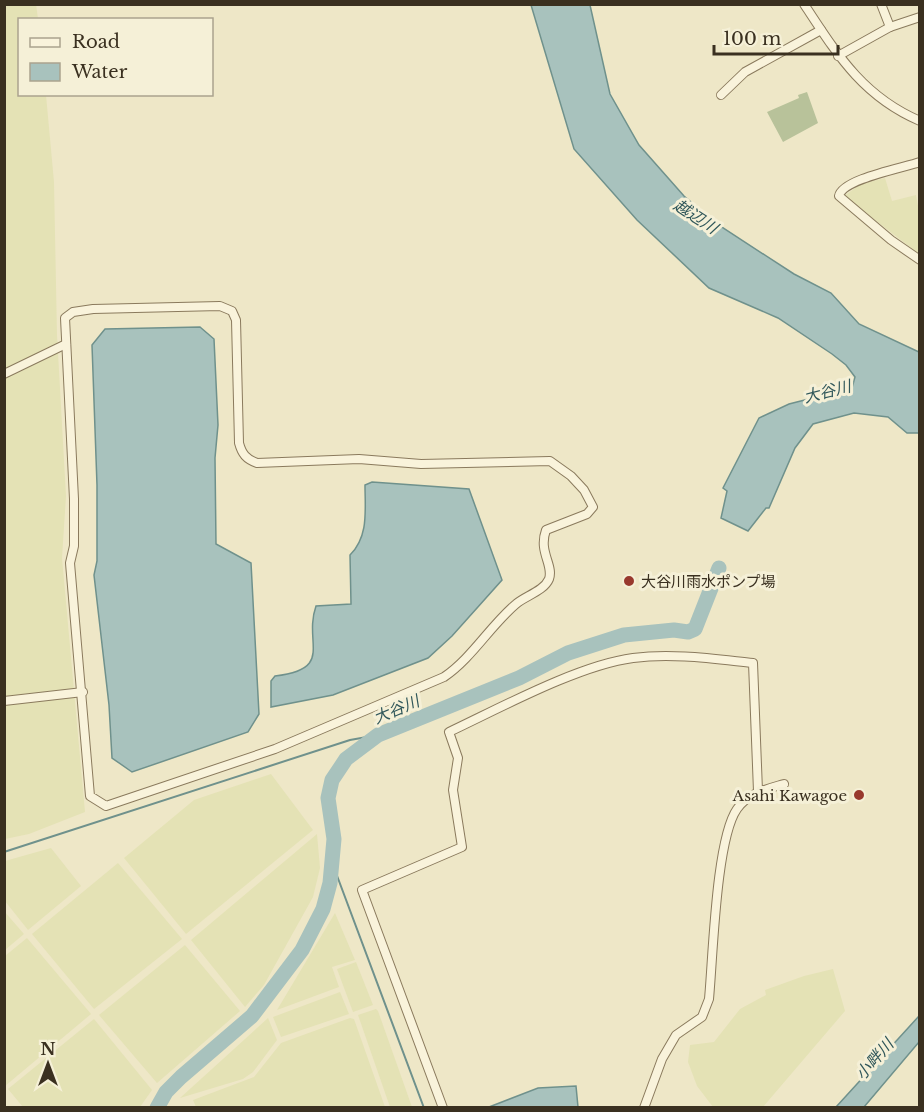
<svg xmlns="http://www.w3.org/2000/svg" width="924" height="1112" viewBox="0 0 924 1112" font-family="'Libre Baskerville','Noto Sans JP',serif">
<rect width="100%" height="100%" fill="#eee7c7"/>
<g fill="#e4e2b5">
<polygon points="36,4 38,19 20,20 20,94 46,95 54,182 57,335 66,496 62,558 85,812 29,834 5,839 4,5"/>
<polygon points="885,178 892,201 916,195 919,211 919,254 844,196 861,184"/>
<polygon points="271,774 313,830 186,934 124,858 194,800"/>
<polygon points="317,834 320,868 313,897 264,985 245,1007 191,940"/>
<polygon points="51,848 81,886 28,930 5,901 5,861"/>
<polygon points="118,863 182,939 94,1009 32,934"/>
<polygon points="4,911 24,934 5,950 4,950"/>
<polygon points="335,913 355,960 332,967 339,987 277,1010"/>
<polygon points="27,938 91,1014 5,1086 5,956"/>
<polygon points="185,945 240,1011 157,1083 99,1015"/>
<polygon points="356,962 373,1005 353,1012 337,969"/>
<polygon points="833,969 845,1011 763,1107 713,1107 697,1086 688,1062 690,1045 714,1042 740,1009 766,995 765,990 804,976"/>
<polygon points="340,992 349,1014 281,1037 273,1017"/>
<polygon points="376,1009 378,1011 412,1107 390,1107 358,1015"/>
<polygon points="268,1018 277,1040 253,1072 243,1079 180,1098"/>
<polygon points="350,1018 354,1019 385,1107 196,1107 193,1100 254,1077 281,1043"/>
<polygon points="94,1019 152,1090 140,1107 23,1107 8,1089"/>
</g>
<polygon fill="#b8c29a" points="807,92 818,123 783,142 767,112 799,98 798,95"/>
<g fill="#a8c2bd" stroke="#6f918c" stroke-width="1.5">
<polygon points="531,5 590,5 610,94 639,145 684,196 717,224 794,274 831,293 859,324 919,352 919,433 907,433 888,417 854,413 813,424 795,448 769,508 766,508 748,531 721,518 727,491 723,488 759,418 789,404 852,388 855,377 846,365 832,354 778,318 709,288 637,220 574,149"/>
<polygon points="200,327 214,339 218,425 215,458 216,544 251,563 259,714 248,732 132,772 112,758 109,705 94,575 97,561 97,485 92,345 105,329"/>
<path d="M372 482 469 489 502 580 452 636 428 658 333 695 271 707V681L275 676C335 669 303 643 316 606L351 604 350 555C369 536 365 510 365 485Z"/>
<polygon points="919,1016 919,1042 864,1107 836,1107"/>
<polygon points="576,1086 578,1107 489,1107 538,1088"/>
</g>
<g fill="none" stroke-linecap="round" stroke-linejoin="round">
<g stroke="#6f918c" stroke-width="2">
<polyline points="4,852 350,740 378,735"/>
<polyline points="333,865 424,1108"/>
</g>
<polyline stroke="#a8c2bd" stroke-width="15" points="157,1108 166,1092 181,1077 252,1016 302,950 323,909 330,883 334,839 328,798 332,780 346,759 378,735 519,678 568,653 624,635 674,630 688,632 695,629 719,568"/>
<g stroke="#8a7a5d" stroke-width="10">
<g id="minor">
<path d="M804 4C837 54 862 96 920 121"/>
<polyline points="881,4 890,27"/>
<polyline points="838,56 890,27 920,17"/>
<polyline points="721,95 745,72 821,30"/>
<path d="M920 162C903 168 842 179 839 196L891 240 920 260"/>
<path d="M220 306 232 311 236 320 239 443C242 454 246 459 257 463L359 459 421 464 550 461 571 476 584 490 593 507 587 514 546 530C538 552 554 565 549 579 544 591 525 596 516 604 490 626 472 658 444 677L275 749 106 806 90 796 70 563 74 546V499L65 318 73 312 93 309Z"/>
<polyline points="4,374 66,344"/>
<polyline points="4,701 83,692"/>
<path d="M443 1108 362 890 462 847 453 790 458 758 449 732C500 708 579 665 633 658 673 653 714 659 753 663L758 791"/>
<path d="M644 1108 662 1059 676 1035 702 1017 709 999C713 957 716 839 737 809 748 793 767 789 784 784"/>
</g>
</g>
<use href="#minor" stroke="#f9f3db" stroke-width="8"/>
</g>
<g fill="#98392d" stroke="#f5f0d7" stroke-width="2">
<circle cx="629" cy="581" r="6"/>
<circle cx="859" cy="795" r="6"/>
</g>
<g text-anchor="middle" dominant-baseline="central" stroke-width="6" stroke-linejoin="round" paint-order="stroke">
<g font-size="15" fill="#3a3020" stroke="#f5f0d7" text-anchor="start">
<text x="641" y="581">大谷川雨水ポンプ場</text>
<text x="847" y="795" text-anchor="end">Asahi Kawagoe</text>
</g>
<g font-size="16" font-style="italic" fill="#30575a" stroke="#f5f0d7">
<text transform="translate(696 216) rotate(33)">越辺川</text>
<text transform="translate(827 391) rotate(-14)">大谷川</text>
<text transform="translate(396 709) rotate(-23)">大谷川</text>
<text transform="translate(874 1059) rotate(-49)">小畔川</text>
</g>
</g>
<rect width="924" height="1112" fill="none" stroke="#3a3020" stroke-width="12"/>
<rect x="18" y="18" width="195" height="78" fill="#f5f0d7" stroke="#aaa38e" stroke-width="1.5"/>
<rect x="30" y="38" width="30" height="9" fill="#f9f3db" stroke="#aaa38e" stroke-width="1.5"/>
<text x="72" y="48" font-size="18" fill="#3a3020">Road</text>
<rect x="30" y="63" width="30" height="18" fill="#a8c2bd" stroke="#aaa38e" stroke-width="1.5"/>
<text x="72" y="78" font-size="18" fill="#3a3020">Water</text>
<g transform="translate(48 1064)" stroke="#f5f0d7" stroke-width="4.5" paint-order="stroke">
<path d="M0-4.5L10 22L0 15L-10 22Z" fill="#3a3020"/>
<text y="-9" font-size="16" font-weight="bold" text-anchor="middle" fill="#3a3020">N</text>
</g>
<path d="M714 45v9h124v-9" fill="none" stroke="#3a3020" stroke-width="3"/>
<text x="723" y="45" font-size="18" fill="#3a3020" stroke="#f5f0d7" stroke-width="4.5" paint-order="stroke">100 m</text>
</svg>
